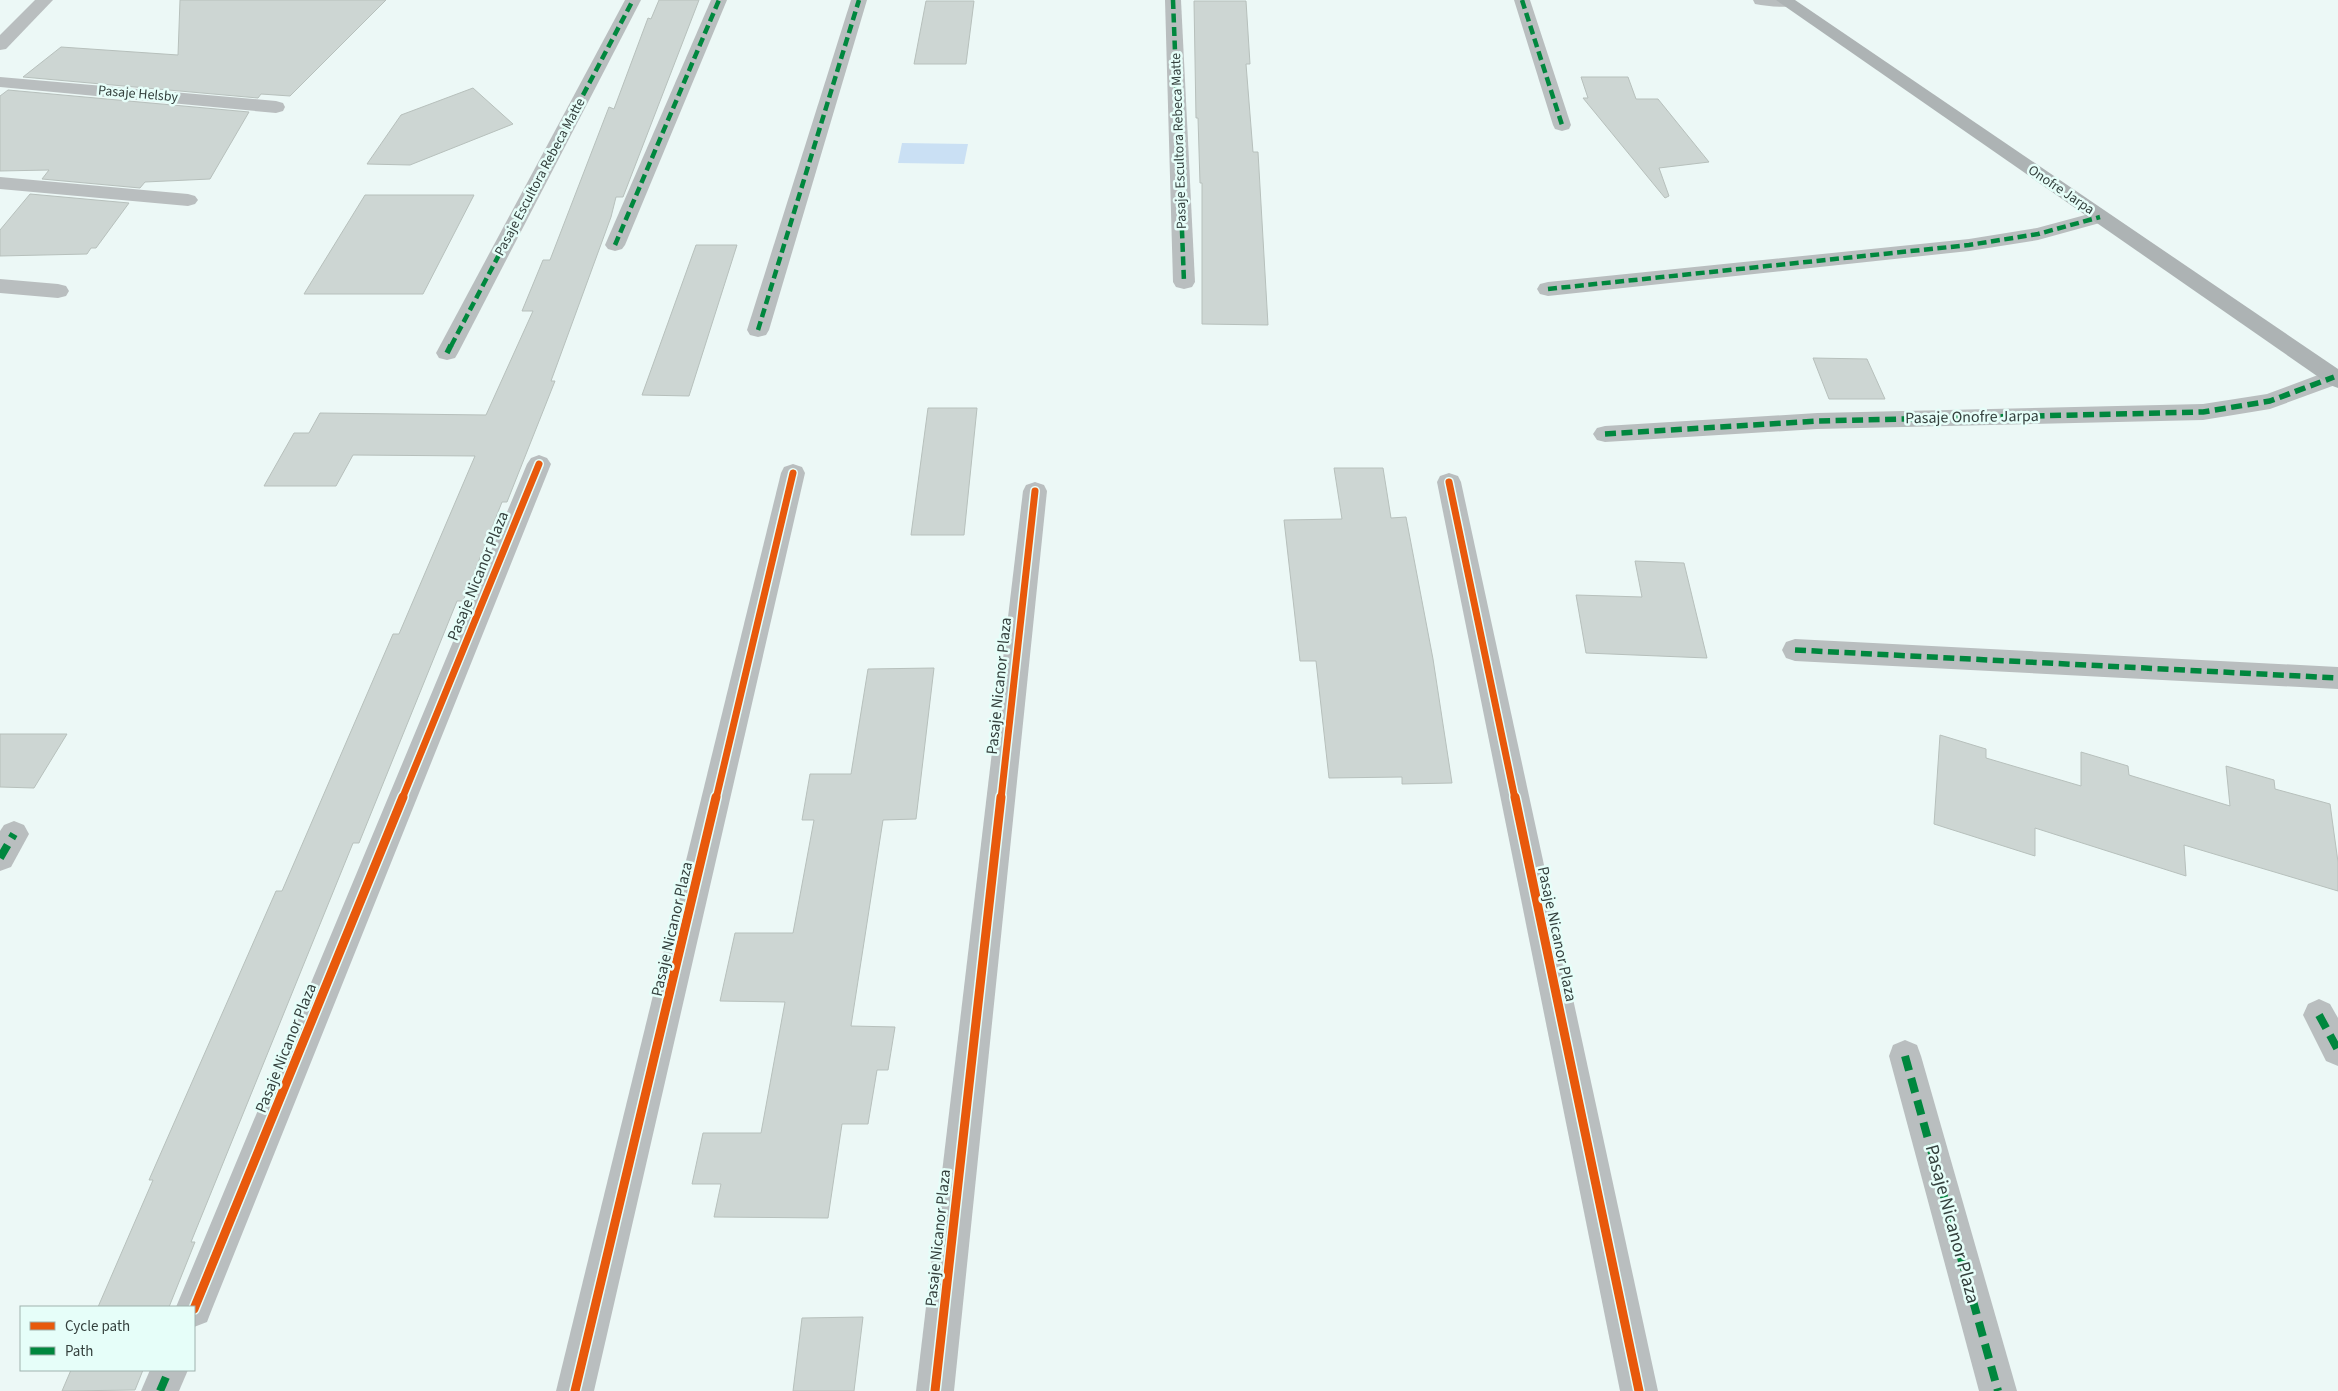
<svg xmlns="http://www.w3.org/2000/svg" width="2338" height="1391" viewBox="0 0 2338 1391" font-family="'Source Sans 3',sans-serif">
<rect width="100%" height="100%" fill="#ecf8f6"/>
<polygon fill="#cae0f4" points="902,143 968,144 964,164 898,163"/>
<g fill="#cdd6d3" stroke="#b7c0bc">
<polygon points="180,0 386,0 290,96 261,94 258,98 23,77 61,47 178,55"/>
<polygon points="659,0 699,0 623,197 616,197 611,217 551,381 555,381 507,502 502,502 463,601 457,601 359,843 353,843 191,1242 195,1242 169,1307 98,1307 153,1180 149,1180 276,891 282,891 393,634 399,634 475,456 353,455 336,486 264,486 294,433 309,433 320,413 486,415 533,311 522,311 543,260 550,260 609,107 614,109 648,18 651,19"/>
<polygon points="926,1 974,1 966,64 914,64"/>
<polygon points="1194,1 1246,1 1250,64 1246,64 1253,152 1258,152 1268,325 1202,324 1202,183 1200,183 1198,118 1196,118"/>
<polygon points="1581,77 1628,77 1636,99 1658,99 1709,162 1659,168 1669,196 1665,198 1583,98 1588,98"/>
<polygon points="473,88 513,124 410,165 367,164 401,115"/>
<polygon points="8,90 249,112 210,179 145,182 140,188 42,179 49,170 0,171 0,96"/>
<polygon points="30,194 129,203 96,248 91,248 87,254 0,256 0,230"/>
<polygon points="365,195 474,195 423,294 304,294"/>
<polygon points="696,245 737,245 689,396 642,395"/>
<polygon points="1813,358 1867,359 1885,399 1829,399"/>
<polygon points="928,408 977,408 964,535 911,535"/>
<polygon points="1334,468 1383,468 1391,518 1406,517 1433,659 1452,783 1402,784 1402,777 1329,778 1316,661 1300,661 1284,520 1342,519"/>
<polygon points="1635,561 1684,563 1707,658 1586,653 1576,595 1642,597"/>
<polygon points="934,668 916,819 883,820 851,1026 895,1027 888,1070 877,1070 868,1124 842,1124 828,1218 714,1217 721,1184 692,1184 703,1133 761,1133 785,1002 720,1001 735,933 793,933 814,820 802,820 810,774 851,774 868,669"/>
<polygon points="0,734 67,734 34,788 0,787"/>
<polygon points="1940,735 1986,749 1986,758 2081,786 2081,752 2128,766 2129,775 2230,806 2226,766 2274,780 2275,789 2330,804 2338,862 2338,891 2184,845 2186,876 2035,828 2035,856 1934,824"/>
<polygon points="863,1317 854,1391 793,1391 802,1318"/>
<polygon points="71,1370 143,1370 135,1390 62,1391"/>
</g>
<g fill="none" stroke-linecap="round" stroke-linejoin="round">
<g fill="#b9bebf" fill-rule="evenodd">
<polygon points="35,0 53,0 6,49 0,50 0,35"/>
<polygon points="625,0 641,0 458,353 455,358 447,360 439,358 436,353"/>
<polygon points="711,0 727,0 625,245 622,249 615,251 608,249 605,245"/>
<polygon points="851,0 867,0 769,330 766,335 758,337 750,335 747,330"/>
<polygon points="1165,0 1181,0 1195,282 1192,287 1184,289 1176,287 1173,282"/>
<polygon points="1514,0 1530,0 1571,125 1569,129 1562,131 1555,129 1553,125"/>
<path d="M1753 0H1794L1795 2 1793 6C1782 8 1766 6 1755 4Z"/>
<polygon points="0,77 276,101 283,103 285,107 283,111 276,113 0,87"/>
<polygon points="0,177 188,194 195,196 198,200 195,204 188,206 0,189"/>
<polygon points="2100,211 2107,213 2110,217 2107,221 2038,240 1969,251 1548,296 1540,294 1537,289 1540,284 1548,282 1969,239 2037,228"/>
<polygon points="0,279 58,284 66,286 69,291 66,296 58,298 0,293"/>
<polygon points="2334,369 2338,370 2338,384 2270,409 2203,420 1817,429 1605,442 1597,440 1593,434 1597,428 1605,426 1817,413 2203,404 2267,394"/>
<polygon points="539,455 547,458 551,464 212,1309 207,1322 194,1327 194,1307 176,1307 527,464 531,458"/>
<polygon points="793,464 802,467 805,473 594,1391 556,1391 781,473 784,467"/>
<polygon points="1449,473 1458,476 1461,482 1658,1391 1620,1391 1437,482 1440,476"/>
<polygon points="1035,482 1044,485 1047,491 954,1391 916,1391 1023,491 1026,485"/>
<polygon points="1795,639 2338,667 2338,689 1795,661 1786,658 1782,650 1786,642"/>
<polygon points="14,821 24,825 29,834 11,867 0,871 0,831 4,825"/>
<polygon points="2319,999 2330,1004 2338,1018 2338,1066 2326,1061 2303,1015 2308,1004"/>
<polygon points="1905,1040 1917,1045 1921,1056 2017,1391 1979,1391 1889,1056 1893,1045"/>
<polygon points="150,1370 188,1370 179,1391 141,1391"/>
</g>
<polygon fill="#adb3b4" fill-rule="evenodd" points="1776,0 1795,0 2338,369 2338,388 2330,385"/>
<g stroke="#00873e" stroke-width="4.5" stroke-dasharray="9 4.5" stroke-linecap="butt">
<polyline points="1173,0 1184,282"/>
<polyline points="1522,0 1562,125"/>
<polyline points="615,245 719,0"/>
<polyline points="1548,289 1969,245 2038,234 2100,217"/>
<polyline points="758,330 859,0"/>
<polyline points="451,346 633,0"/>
</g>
<g stroke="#00873e" stroke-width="5.5" stroke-dasharray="11 5.5" stroke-linecap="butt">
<polyline points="447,353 451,345"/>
<polyline points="1605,434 1817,421 2203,412 2270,401 2334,377"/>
<polyline points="1795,650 2338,678"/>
</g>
<g stroke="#00873e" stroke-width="8" stroke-dasharray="15 8" stroke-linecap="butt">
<polyline points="0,858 14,834"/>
<polyline points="2319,1015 2338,1050"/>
<polyline points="1905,1056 1998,1391"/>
<polyline points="160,1391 169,1370"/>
</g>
<g stroke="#e6fef9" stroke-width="10">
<g id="cycleway-far1">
<polyline points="1449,482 1515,799"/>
<polyline points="402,799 539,464"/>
<polyline points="716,799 793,473"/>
<polyline points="1001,799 1035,491"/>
</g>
</g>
<g stroke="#e6fef9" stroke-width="12">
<g id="cycleway">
<polyline points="1515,797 1639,1391"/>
<polyline points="194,1309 403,797"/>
<polyline points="575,1391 716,797"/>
<polyline points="935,1391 1001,797"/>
</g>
</g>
<use href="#cycleway-far1" stroke="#e8590c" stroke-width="7"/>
<use href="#cycleway" stroke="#e8590c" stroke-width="9"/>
</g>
<g text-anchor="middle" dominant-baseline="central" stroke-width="5" stroke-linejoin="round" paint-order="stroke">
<g font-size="14" fill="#34403d" stroke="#e6fef9">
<text transform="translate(138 94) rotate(5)">Pasaje Helsby</text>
<text transform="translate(1179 141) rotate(-92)">Pasaje Escultora Rebeca Matte</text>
<text transform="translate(540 177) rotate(-62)">Pasaje Escultora Rebeca Matte</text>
<text transform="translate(2061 190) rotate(34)">Onofre Jarpa</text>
</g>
<g font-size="16" fill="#34403d" stroke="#e6fef9">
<text transform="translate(1972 417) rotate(-1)">Pasaje Onofre Jarpa</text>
<text transform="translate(478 576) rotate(-68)">Pasaje Nicanor Plaza</text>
<text transform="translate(999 686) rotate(-84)">Pasaje Nicanor Plaza</text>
<text transform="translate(672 929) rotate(-77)">Pasaje Nicanor Plaza</text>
<text transform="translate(1557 934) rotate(78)">Pasaje Nicanor Plaza</text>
<text transform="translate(286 1048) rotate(-68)">Pasaje Nicanor Plaza</text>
<text transform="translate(938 1238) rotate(-84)">Pasaje Nicanor Plaza</text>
</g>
<g font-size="19" fill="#34403d" stroke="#e6fef9">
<text transform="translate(1952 1224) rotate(75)">Pasaje Nicanor Plaza</text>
</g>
</g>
<rect x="20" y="1306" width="175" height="65" fill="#e6fef9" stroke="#9fb2ae"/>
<rect x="30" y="1322" width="25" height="8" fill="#e8590c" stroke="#9fb2ae"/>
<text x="65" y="1331" font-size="15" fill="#34403d">Cycle path</text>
<rect x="30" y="1347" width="25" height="8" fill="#00873e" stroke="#9fb2ae"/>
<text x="65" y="1356" font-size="15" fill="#34403d">Path</text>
</svg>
